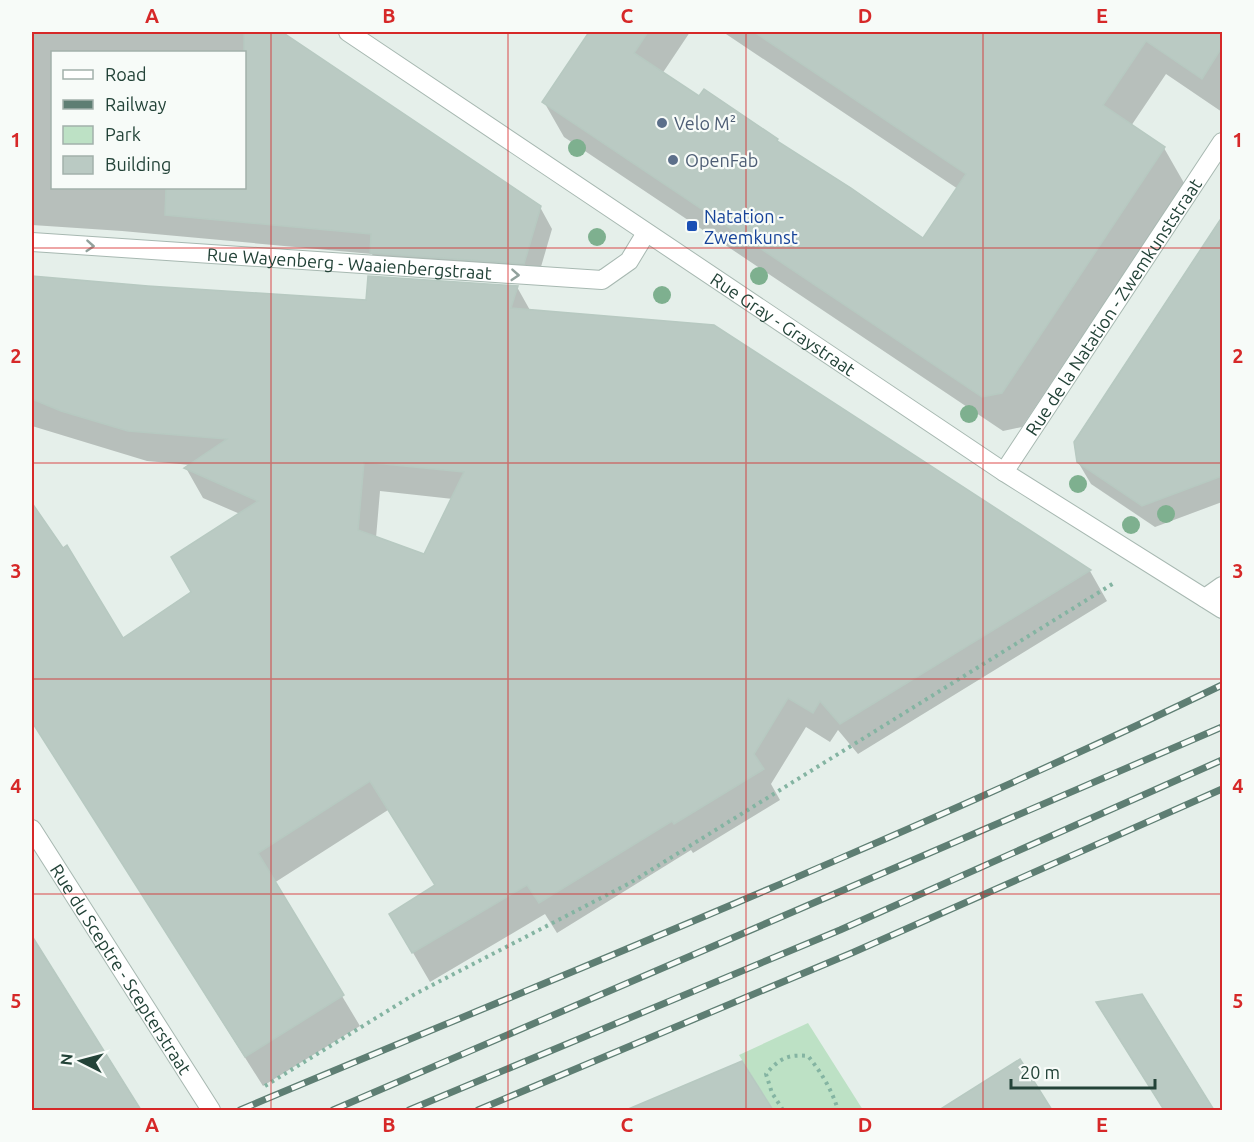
<svg xmlns="http://www.w3.org/2000/svg" width="1254" height="1142" viewBox="0 0 1254 1142" font-family="Ubuntu,sans-serif">
<rect width="100%" height="100%" fill="#e5efea"/>
<polygon fill="#bde1c5" points="808,1023 863,1110 773,1110 739,1055"/>
<g fill="#0003" fill-rule="evenodd">
<path d="M32 32H279L540 207 552 229 536 284 383 274 372 254 122 231 32 225ZM52 52H244V188H52Z"/>
<polygon points="591,32 690,32 662,74 699,98 777,140 779,144 924,240 958,189 723,32 1222,32 1222,112 1166,74 1131,126 1164,148 1184,183 1022,427 1003,431 564,137 544,102"/>
<polygon points="1222,222 1222,502 1155,527 1091,484 1078,462 1075,443"/>
<path d="M32 278 367 301 517 287 531 312 713 326 1090 571 1107 601 858 754 838 730 830 742 806 727 771 784 780 800 693 853 691 850 557 933 545 914 430 982 391 915 436 886 388 810 274 883 360 1026 263 1086 32 721V508L122 640 193 592 240 514 203 498 186 468 191 465 147 461 32 426ZM380 491 453 499 425 556 376 538Z"/>
<polygon points="32,939 140,1110 32,1110"/>
<polygon points="1142,996 1212,1110 1164,1110 1118,1036"/>
<polygon points="1020,1061 1050,1110 958,1110 954,1103"/>
<polygon points="742,1063 771,1110 631,1110 657,1099"/>
</g>
<g fill="#bacac3" stroke="#b7c9c1" stroke-width="1.5" fill-rule="evenodd">
<polygon points="244,32 282,32 541,206 524,264 370,253 371,234 165,215 166,188 244,188"/>
<polygon points="589,32 648,32 634,53 699,96 704,89 778,139 777,141 851,188 923,238 966,174 754,32 1222,32 1222,47 1202,79 1146,41 1103,105 1165,147 1002,393 982,397 542,102"/>
<polygon points="1222,217 1222,476 1142,506 1077,462 1074,442"/>
<path d="M32 276 148 286 366 300 368 276 518 286 511 308 714 325 1091 570 840 724 820 701 813 713 788 698 754 754 764 769 674 824 672 821 539 903 527 885 412 953 389 914 435 885 370 781 258 853 344 995 245 1057 32 722V503L63 548 67 545 123 638 191 592 171 557 258 501 184 468 227 439 128 431 61 411 32 399ZM364 462 464 472 424 554 358 530Z"/>
<polygon points="32,936 89,1027 141,1110 32,1110"/>
<polygon points="1142,994 1214,1110 1164,1110 1096,1002"/>
<polygon points="1020,1059 1052,1110 939,1110"/>
<polygon points="742,1061 773,1110 626,1110"/>
</g>
<g fill="none" stroke-linecap="round" stroke-linejoin="round">
<g stroke="#a7b8b1" stroke-width="20">
<g id="minor">
<path id="s1" d="M348 32 1004 472 1222 609"/>
<path id="s2" d="M32 242 602 280 629 261 646 233"/>
<path id="s3" d="M1004 472 1222 142"/>
<polyline points="1205,598 1222,586"/>
<path id="s4" d="M32 829 211 1110"/>
</g>
</g>
<g stroke="#84b4a2" stroke-width="4" stroke-dasharray="3 4.5" stroke-linecap="butt">
<polyline points="265,1086 415,994 630,883 1114,583"/>
<path d="M783 1110 772 1093 766 1074C779 1059 787 1054 808 1056 821 1072 832 1090 838 1110"/>
</g>
<use href="#minor" stroke="#fff" stroke-width="18"/>
<g stroke="#5e7e73" stroke-width="7">
<g id="rail">
<path d="M240 1110C569 972 901 840 1222 685"/>
<polyline points="333,1110 1222,727"/>
<polyline points="409,1110 840,930 1222,760"/>
<polyline points="478,1110 854,952 1222,789"/>
</g>
</g>
<use href="#rail" stroke="#f7fbf8" stroke-width="4.5" stroke-dasharray="14" stroke-linecap="butt"/>
</g>
<g fill="#7eb08f">
<circle cx="577" cy="148" r="9"/>
<circle cx="597" cy="237" r="9"/>
<circle cx="759" cy="276" r="9"/>
<circle cx="662" cy="295" r="9"/>
<circle cx="969" cy="414" r="9"/>
<circle cx="1078" cy="484" r="9"/>
<circle cx="1166" cy="514" r="9"/>
<circle cx="1131" cy="525" r="9"/>
</g>
<defs><path id="oneway-chevron" d="M-2-3.5L2.5 0L-2 3.5" fill="none" stroke-width="1.6" stroke-linecap="round" stroke-linejoin="round" transform="scale(1.5)"/></defs>
<g stroke="#91a19c">
<use href="#oneway-chevron" transform="translate(90 246) rotate(4)"/>
<use href="#oneway-chevron" transform="translate(515 275) rotate(4)"/>
</g>
<path fill="none" stroke="#d62828" stroke-width="1.5" stroke-opacity="0.55" d="M271 32V1110M508 32V1110M746 32V1110M983 32V1110M32 248H1222M32 463H1222M32 679H1222M32 894H1222"/>
<g fill="#5c6f8a" stroke="#f7fbf8" stroke-width="2">
<circle cx="662" cy="123" r="6"/>
<circle cx="673" cy="160" r="6"/>
</g>
<rect fill="#1a4fb4" stroke="#f7fbf8" stroke-width="2" x="686" y="220" width="12" height="12" rx="3"/>
<g text-anchor="middle" dominant-baseline="central" stroke-width="4.5" stroke-linejoin="round" paint-order="stroke">
<g font-size="18" fill="#4e5e75" stroke="#f7fbf8" text-anchor="start">
<text x="674" y="123">Velo M²</text>
<text x="685" y="160">OpenFab</text>
</g>
<g font-size="18" fill="#164399" stroke="#f7fbf8" text-anchor="start">
<text x="704" y="216">Natation -<tspan x="704" dy="21">Zwemkunst</tspan></text>
</g>
<g font-size="18" fill="#234338" stroke="#f7fbf8">
<text stroke="none"><textPath href="#s2" startOffset="318">Rue Wayenberg - Waaienbergstraat</textPath></text>
<text stroke="none"><textPath href="#s3" startOffset="198">Rue de la Natation - Zwemkunststraat</textPath></text>
<text stroke="none"><textPath href="#s1" startOffset="524">Rue Gray - Graystraat</textPath></text>
<text stroke="none"><textPath href="#s4" startOffset="166">Rue du Sceptre - Scepterstraat</textPath></text>
</g>
</g>
<rect width="1254" height="1142" fill="none" stroke="#f7fbf8" stroke-width="66"/>
<rect x="51" y="51" width="195" height="138" fill="#f7fbf8" stroke="#a2b1ab" stroke-width="1.5"/>
<rect x="63" y="70" width="30" height="9" fill="#ffffff" stroke="#a2b1ab" stroke-width="1.5"/>
<text x="105" y="81" font-size="18" fill="#234338">Road</text>
<rect x="63" y="100" width="30" height="9" fill="#5e7e73" stroke="#a2b1ab" stroke-width="1.5"/>
<text x="105" y="111" font-size="18" fill="#234338">Railway</text>
<rect x="63" y="126" width="30" height="18" fill="#bde1c5" stroke="#a2b1ab" stroke-width="1.5"/>
<text x="105" y="141" font-size="18" fill="#234338">Park</text>
<rect x="63" y="156" width="30" height="18" fill="#bacac3" stroke="#a2b1ab" stroke-width="1.5"/>
<text x="105" y="171" font-size="18" fill="#234338">Building</text>
<g transform="translate(81 1061) rotate(276)" stroke="#f7fbf8" stroke-width="4.5" paint-order="stroke">
<path d="M0-4.5L10 22L0 15L-10 22Z" fill="#234338"/>
<text y="-9" font-size="16" font-weight="bold" text-anchor="middle" fill="#234338">N</text>
</g>
<path d="M1011 1079v9h144v-9" fill="none" stroke="#234338" stroke-width="3"/>
<text x="1020" y="1079" font-size="18" fill="#234338" stroke="#f7fbf8" stroke-width="4.5" paint-order="stroke">20 m</text>
<rect x="33" y="33" width="1188" height="1076" fill="none" stroke="#d62828" stroke-width="2"/>
<g font-size="20" text-anchor="middle" font-weight="bold" fill="#d62828">
<text x="152" y="23">A</text>
<text x="389" y="23">B</text>
<text x="627" y="23">C</text>
<text x="865" y="23">D</text>
<text x="1102" y="23">E</text>
<text x="16" y="147">1</text>
<text x="1238" y="147">1</text>
<text x="16" y="363">2</text>
<text x="1238" y="363">2</text>
<text x="16" y="578">3</text>
<text x="1238" y="578">3</text>
<text x="16" y="793">4</text>
<text x="1238" y="793">4</text>
<text x="16" y="1008">5</text>
<text x="1238" y="1008">5</text>
<text x="152" y="1132">A</text>
<text x="389" y="1132">B</text>
<text x="627" y="1132">C</text>
<text x="865" y="1132">D</text>
<text x="1102" y="1132">E</text>
</g>
</svg>
